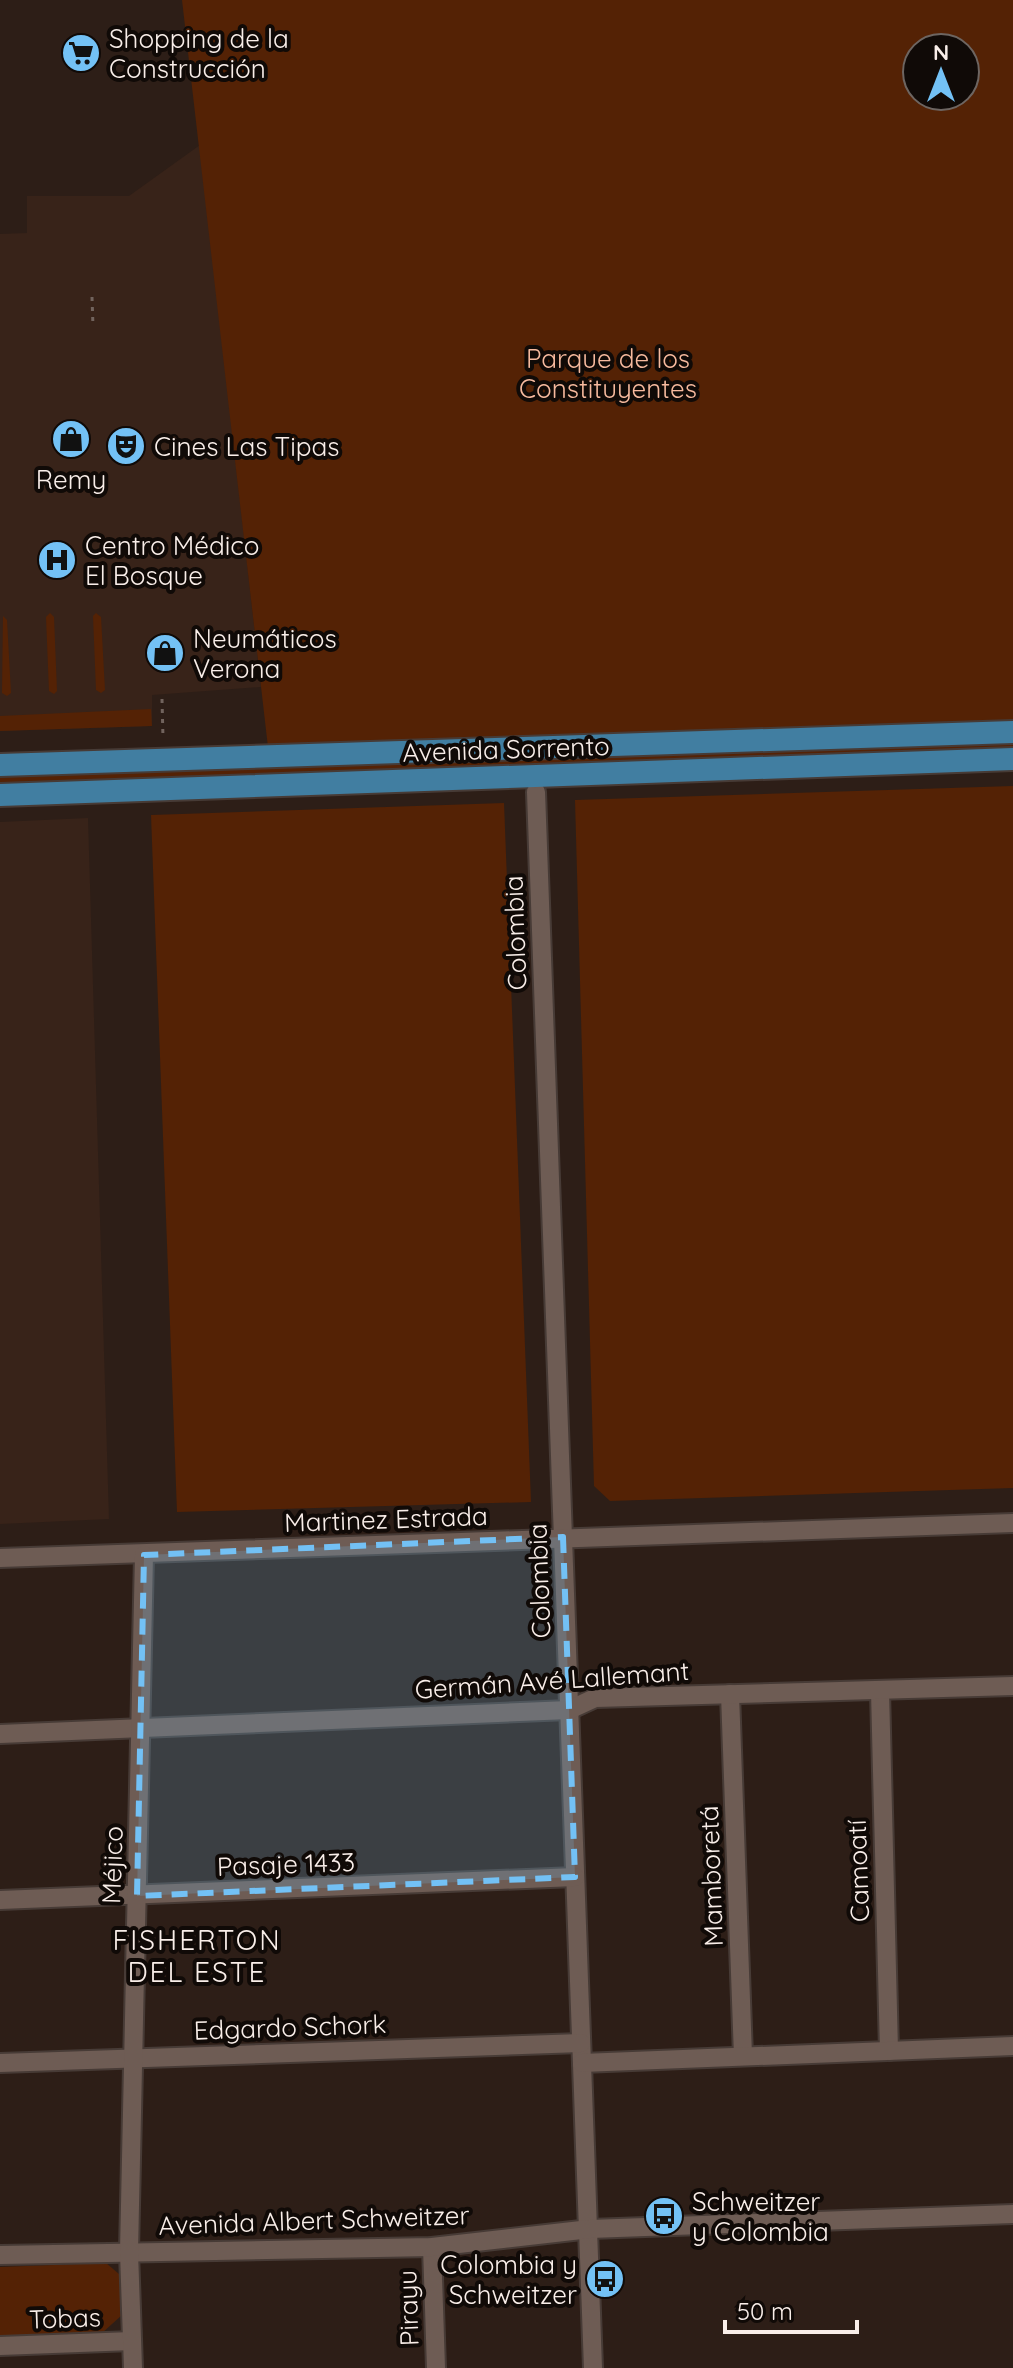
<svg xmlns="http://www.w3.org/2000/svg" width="1013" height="2368" viewBox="0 0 1013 2368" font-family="Quicksand,sans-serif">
<rect width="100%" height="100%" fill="#2d1e17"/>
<g fill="#382319">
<polygon points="200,145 261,687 152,695 152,726 0,731 0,234 27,233 27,196 129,196"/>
<polygon points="88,818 109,1519 0,1524 0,822"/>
</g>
<g fill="#542205" fill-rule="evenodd">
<path d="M182 0H1013V732L269 756ZM917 48H965V96H917Z"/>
<polygon points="50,613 54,617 57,691 54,694 49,691 46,617"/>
<polygon points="96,613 101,617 105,690 101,693 96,690 93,616"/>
<polygon points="3,616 7,620 11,693 7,696 2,693"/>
<polygon points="151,709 152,726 0,731 0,716"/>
<polygon points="1013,743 1013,748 0,783 0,776"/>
<polygon points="1013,786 1013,1488 610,1501 594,1486 575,800"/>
<polygon points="504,803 531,1502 177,1512 151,815"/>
<polygon points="106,2263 119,2274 122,2315 102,2333 0,2337 0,2267"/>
</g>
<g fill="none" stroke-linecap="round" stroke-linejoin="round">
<g stroke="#473b36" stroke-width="22">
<g id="minor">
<polyline points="536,792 593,2368"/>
<polyline points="0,1558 1013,1523"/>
<polyline points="880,1691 889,2051"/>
<polyline points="730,1694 743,2056"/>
<polyline points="0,1734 569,1710 595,1698 1013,1686"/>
<polyline points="0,1900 575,1877"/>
<polyline points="0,2063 581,2043"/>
<polyline points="582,2063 1013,2046"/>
<polyline points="432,2247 436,2368"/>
<polyline points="0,2255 432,2247 590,2229 1013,2214"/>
<polyline points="0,2346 132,2341"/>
<polyline points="133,2368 129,2252 144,1555"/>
</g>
</g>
<g stroke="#473b36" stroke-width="26">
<g id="major">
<polyline points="0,765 1013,732"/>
<polyline points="0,795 1013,759"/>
</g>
</g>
<g stroke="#71635d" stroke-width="3" stroke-dasharray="4 6" stroke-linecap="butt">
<polyline points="92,297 93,327"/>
<polyline points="162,699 163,738"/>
</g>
<use href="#minor" stroke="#6e5c54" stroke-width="18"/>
<use href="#major" stroke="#417ea1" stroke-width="22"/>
</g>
<path fill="#73c1f5" fill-opacity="0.2" stroke="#73c1f5" stroke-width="6" stroke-dasharray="16 10" stroke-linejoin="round" d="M563 1537 575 1877 137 1896 144 1555Z"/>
<defs>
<g id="supermarket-disc" transform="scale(2)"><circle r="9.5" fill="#73c1f5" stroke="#100a07"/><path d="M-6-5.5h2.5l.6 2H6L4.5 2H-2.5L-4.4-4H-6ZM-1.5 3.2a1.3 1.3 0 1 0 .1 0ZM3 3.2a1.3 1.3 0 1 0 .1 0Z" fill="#111"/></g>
<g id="shop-disc" transform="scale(2)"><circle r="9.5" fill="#73c1f5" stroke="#100a07"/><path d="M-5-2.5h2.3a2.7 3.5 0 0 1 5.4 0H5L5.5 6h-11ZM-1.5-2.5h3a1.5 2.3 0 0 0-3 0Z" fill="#111"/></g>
<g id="theatre-disc" transform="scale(2)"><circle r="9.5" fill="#73c1f5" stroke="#100a07"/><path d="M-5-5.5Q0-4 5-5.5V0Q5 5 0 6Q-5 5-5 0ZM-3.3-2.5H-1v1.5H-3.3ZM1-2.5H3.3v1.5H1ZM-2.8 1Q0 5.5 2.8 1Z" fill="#111"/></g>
<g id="hospital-disc" transform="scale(2)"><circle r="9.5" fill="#73c1f5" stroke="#100a07"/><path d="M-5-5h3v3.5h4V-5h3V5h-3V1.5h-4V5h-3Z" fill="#111"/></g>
<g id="bus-disc" transform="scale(2)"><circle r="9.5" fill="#73c1f5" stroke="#100a07"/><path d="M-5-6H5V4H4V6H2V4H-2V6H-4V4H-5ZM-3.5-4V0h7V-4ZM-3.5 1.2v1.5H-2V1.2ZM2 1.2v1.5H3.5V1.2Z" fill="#111"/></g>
</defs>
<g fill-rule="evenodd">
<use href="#supermarket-disc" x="81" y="53"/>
<use href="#shop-disc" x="71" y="439"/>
<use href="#theatre-disc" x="126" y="446"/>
<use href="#hospital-disc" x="57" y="560"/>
<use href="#shop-disc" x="165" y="653"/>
<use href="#bus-disc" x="664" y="2216"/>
<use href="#bus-disc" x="605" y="2279"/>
</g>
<g text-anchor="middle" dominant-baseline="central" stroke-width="8" stroke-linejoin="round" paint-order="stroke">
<g font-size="26" fill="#f9eee9" stroke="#100a07" text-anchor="start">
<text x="109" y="38">Shopping de la<tspan x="109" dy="30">Construcción</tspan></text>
<text x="154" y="446">Cines Las Tipas</text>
<text x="71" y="479" text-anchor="middle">Remy</text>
<text x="85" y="545">Centro Médico<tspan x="85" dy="30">El Bosque</tspan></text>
<text x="193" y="638">Neumáticos<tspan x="193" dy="30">Verona</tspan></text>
<text x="692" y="2201">Schweitzer<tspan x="692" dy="30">y Colombia</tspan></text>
<text x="577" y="2264" text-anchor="end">Colombia y<tspan x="577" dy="30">Schweitzer</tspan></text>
</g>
<g font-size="26" fill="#f7ba9e" stroke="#100a07">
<text x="608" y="358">Parque de los<tspan x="608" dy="30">Constituyentes</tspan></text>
</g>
<g font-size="26" fill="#f9eee9" stroke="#100a07">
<text transform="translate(506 749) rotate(-2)">Avenida Sorrento</text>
<text transform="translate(515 933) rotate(-92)">Colombia</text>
<text transform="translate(386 1519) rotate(-2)">Martinez Estrada</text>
<text transform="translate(539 1581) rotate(-92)">Colombia</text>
<text transform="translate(552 1680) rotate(-4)">Germán Avé Lallemant</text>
<text transform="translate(286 1864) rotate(-2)">Pasaje 1433</text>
<text transform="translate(112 1865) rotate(-88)">Méjico</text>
<text transform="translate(858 1871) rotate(-92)">Camoatí</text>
<text transform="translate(711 1876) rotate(-92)">Mamboretá</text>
<text transform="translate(290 2027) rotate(-2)">Edgardo Schork</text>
<text transform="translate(314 2220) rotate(-2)">Avenida Albert Schweitzer</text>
<text transform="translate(408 2308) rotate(-92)">Pirayu</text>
<text transform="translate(65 2318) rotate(-2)">Tobas</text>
</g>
<g font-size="28" letter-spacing="2" fill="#f9eee9" stroke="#100a07">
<text x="197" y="1939">FISHERTON<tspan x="197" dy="32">DEL ESTE</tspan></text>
</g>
</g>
<g transform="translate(941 72)"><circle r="38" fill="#100a07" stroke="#6d6561" stroke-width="2"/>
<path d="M0-6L14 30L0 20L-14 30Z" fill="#73c1f5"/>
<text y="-12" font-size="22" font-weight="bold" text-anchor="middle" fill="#f9eee9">N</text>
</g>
<path d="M725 2320v12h132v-12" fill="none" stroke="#f9eee9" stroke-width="4"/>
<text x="737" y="2320" font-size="24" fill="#f9eee9" stroke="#100a07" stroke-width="6" paint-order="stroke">50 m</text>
</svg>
